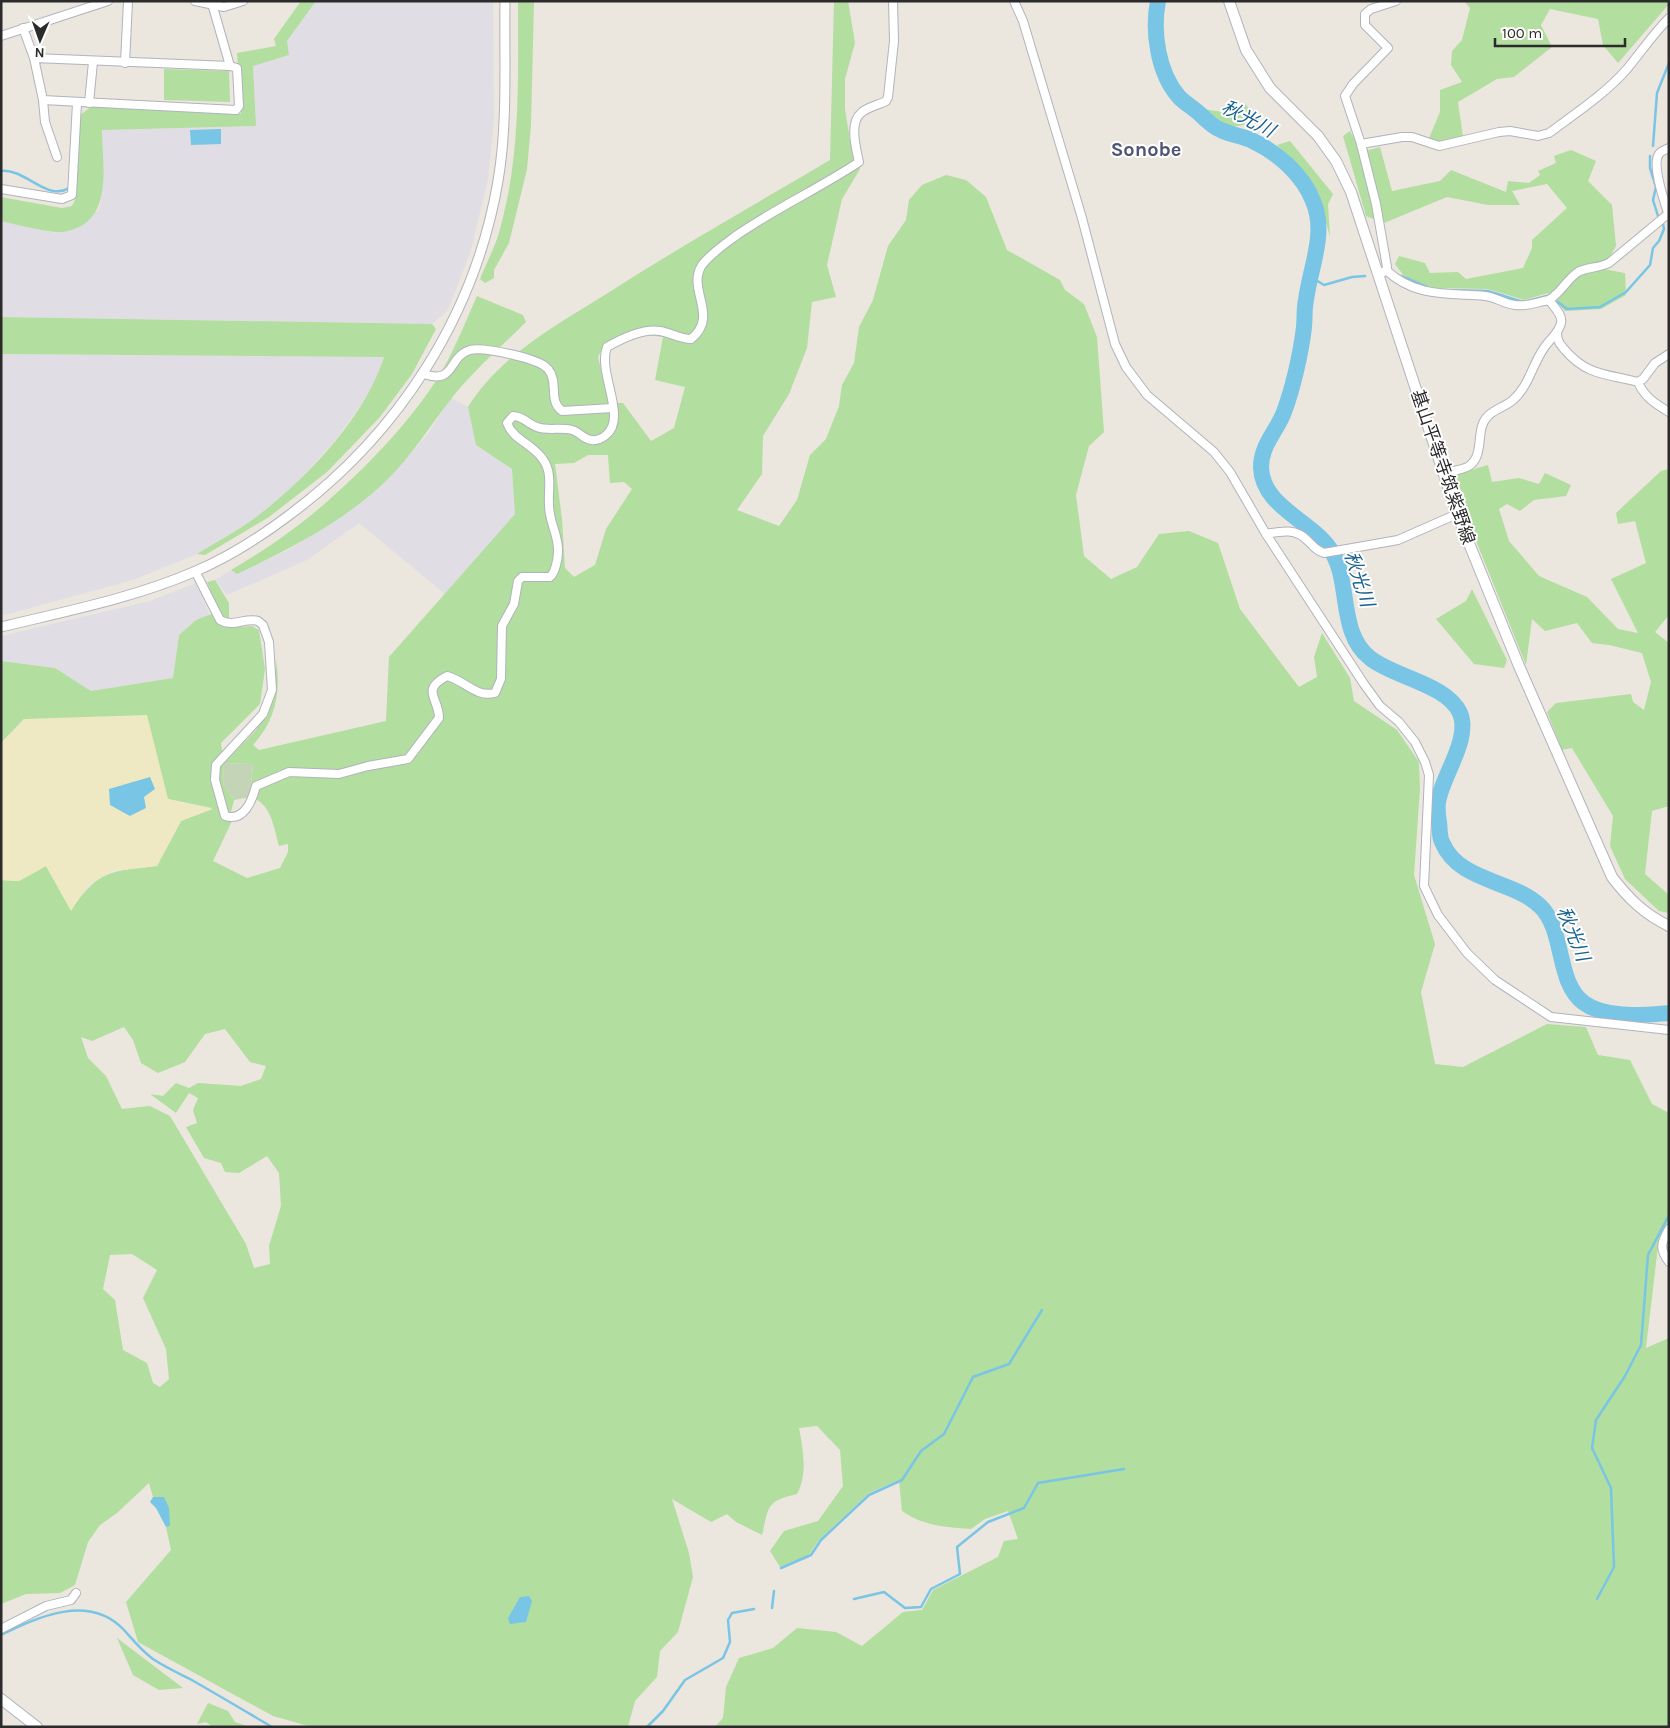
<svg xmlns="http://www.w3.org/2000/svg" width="1670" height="1728" viewBox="0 0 1670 1728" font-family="Karla,'Noto Sans JP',sans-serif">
<rect width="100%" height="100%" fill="#ebe6de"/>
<g fill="#e0dee4">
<polygon points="316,1 493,1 494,120 488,179 471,250 448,310 432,324 1,317 1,221 56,233 99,210 102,191 102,130 256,126 253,66 289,55 287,41"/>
<polygon points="1,354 384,357 373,388 337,438 294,486 254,519 197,554 133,580 1,616"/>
<polygon points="451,398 468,407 476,445 512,469 515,514 445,594 359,523 307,560 227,595 215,580 231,570 237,574 290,549 342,515 387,480 427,435"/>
<polygon points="196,583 210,615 196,620 179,635 173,678 91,691 55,668 1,661 1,636 150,601"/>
</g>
<g fill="#b2de9f" fill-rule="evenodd">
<path d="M301 1H316L287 41 289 55 253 66 256 126 102 130C102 160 112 209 81 226 73 230 63 233 55 232 37 230 19 225 1 221V197L62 208 72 206 76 198 79 116 92 106 241 114 237 53 276 46 274 39Z"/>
<path d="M518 1H534L531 125 527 169 509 243 494 270V278L485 283 480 279C487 261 497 244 501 225 521 152 518 76 518 1Z"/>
<path d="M834 1H848L855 43 845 79V109L852 153 860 169 842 199 827 265 836 297 812 302 807 348 789 394 763 436 762 474 737 510 779 526 797 500 810 455 826 439 839 406 842 385 854 363 859 327 873 300 888 246 906 220 909 200 922 185 946 175 966 180 986 197 1007 250 1060 280 1065 290 1084 304 1097 337 1104 432 1089 446 1076 495 1084 556 1111 579 1137 567 1159 534 1189 531 1218 543 1240 609 1299 687 1317 677 1314 657 1322 633 1350 678 1354 701 1397 730 1419 762 1420 789 1414 875 1435 944 1421 992 1435 1064 1463 1067 1547 1024 1586 1027 1598 1055 1630 1060 1652 1104 1669 1113V1224L1658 1246 1646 1348 1669 1338V1727H715L723 1718 726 1687 739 1658 773 1648 797 1628 836 1632 862 1646 903 1612 922 1610 933 1590 998 1557 1004 1541 1018 1539 1008 1511 985 1519 971 1529C945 1527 923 1526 902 1511L899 1480 869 1493 819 1540 808 1556 780 1567 770 1551 784 1531 818 1521 843 1486 840 1450 817 1426 799 1428C803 1449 808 1474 797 1494 766 1501 769 1506 762 1535L736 1522 727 1514 711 1522 672 1499 689 1553 693 1577 678 1632 660 1651 657 1677 635 1701 628 1727H312L273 1716 138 1642 126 1602 171 1550 166 1527 170 1526 164 1497H153L149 1483 117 1513 100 1525 88 1542 75 1585 60 1593 26 1594 1 1604V880L19 881 46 866 71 910C100 869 109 872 157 866L181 821 212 808 168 799 24 719 1 743V661L55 668 91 691 173 678 179 635 196 620 219 611 207 582 215 580 229 603V628L252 626 259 630 265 669 260 704 221 743 224 763 256 730 275 694 276 660C281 692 276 720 253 745L259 750 386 721 389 657 515 514 512 469 476 445 468 407C502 353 559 324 611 291 683 245 757 203 830 160ZM628 333 663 337 655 380 685 387 674 428 651 441 623 403H609L598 357 604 345ZM588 455H608L610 483 624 482 632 489 606 529 595 565 574 577 565 568 562 519 555 464 574 463ZM224 763 253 764 250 797C271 802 274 828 279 846L288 844V852L280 868 247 878 213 861 232 821 231 812 234 800 223 784ZM124 1027 133 1040 141 1063 158 1073 185 1062 205 1034 225 1029 250 1062 266 1066 261 1079 241 1086 198 1083 189 1088 176 1083 163 1096 150 1094 176 1113 189 1093 198 1098 193 1110 197 1123 186 1127 204 1158 221 1163 225 1172 239 1173 267 1156 279 1173 281 1206 269 1246 270 1264 254 1268 246 1244 170 1116 150 1106 122 1109 106 1076 88 1058 81 1037 92 1041ZM132 1254 157 1270 143 1298 166 1349 169 1379 160 1387 153 1383 147 1363 123 1350 115 1300 103 1289 110 1255Z"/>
<polygon points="1464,1 1669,1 1669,4 1618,63 1603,45 1598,19 1550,9 1541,25 1552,47 1514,77 1497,79 1458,102 1463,137 1444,143 1429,138 1440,112 1440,90 1462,82 1451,65 1452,51 1462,40 1470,8"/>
<polygon points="164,69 229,71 230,102 164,100"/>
<polygon points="1245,104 1254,114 1244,125 1230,127 1203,109 1229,113"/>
<polygon points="1350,131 1362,152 1380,147 1392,191 1440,181 1451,170 1506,192 1508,181 1529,183 1540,175 1538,171 1556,163 1554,156 1571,150 1596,161 1588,181 1612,205 1616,246 1603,269 1625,273 1626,295 1601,309 1565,311 1548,293 1524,300 1488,289 1431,288 1404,276 1395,264 1399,256 1425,263 1430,273 1458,272 1466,279 1523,268 1532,248 1532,240 1567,208 1547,184 1512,191 1520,205 1488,205 1447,197 1384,223 1366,216 1343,136"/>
<polygon points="1290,141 1333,194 1328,204 1330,237 1318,193 1297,164 1277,145"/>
<path d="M477 296 523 315 526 322C501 347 473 371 451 399 430 426 412 455 388 479 345 521 290 549 237 574L231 570C249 559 268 548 285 535 339 497 416 421 447 362 458 341 467 318 477 296Z"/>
<path d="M1 317 432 324 436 329 412 374 380 417 327 472 269 517 205 555 197 554C216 542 237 531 255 518 305 480 365 418 384 357L1 354Z"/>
<polygon points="1488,465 1492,482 1519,478 1539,484 1545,473 1571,485 1566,496 1534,500 1520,511 1507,504 1499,509 1509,541 1539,576 1587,597 1618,629 1638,633 1611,579 1646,563 1635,521 1618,524 1616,513 1661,471 1669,469 1669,615 1655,632 1669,643 1669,806 1652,811 1645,874 1669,895 1669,913 1659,911 1625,879 1610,846 1613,816 1572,748 1562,750 1547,712 1556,703 1631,694 1633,702 1644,710 1651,682 1642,653 1609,645 1592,643 1577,623 1545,631 1532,619 1526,665 1450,476"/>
<polygon points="1472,589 1507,660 1504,668 1474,664 1436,619 1466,601"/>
<polygon points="117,1638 183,1688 159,1690 133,1675"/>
<polygon points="208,1703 228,1711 235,1722 250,1727 213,1727 206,1722 197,1724"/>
</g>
<polygon fill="#eee9c3" points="147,715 168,799 213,809 181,821 157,866 112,871 88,885 71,911 46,866 19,881 1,880 1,743 24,719"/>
<polygon fill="#c4d4b6" points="224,763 253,764 250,797 234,800 223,784"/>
<g fill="#79c5e5">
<polygon points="221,129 221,144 191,145 190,130"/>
<polygon points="150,777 155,789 144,797 146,808 130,816 110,805 109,789"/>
<polygon points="153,1497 164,1497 169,1508 170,1526 166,1527 156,1508 150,1502"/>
<polygon points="529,1596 532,1601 526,1622 510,1624 508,1618 520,1597"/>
</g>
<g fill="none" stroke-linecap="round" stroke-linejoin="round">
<g stroke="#79c5e5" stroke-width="2.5">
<polyline points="1653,146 1657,93 1669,63"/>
<polyline points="1650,156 1650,168 1656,187 1653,200 1658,216"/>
<path d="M1 171C25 168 47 202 69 188"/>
<polyline points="1401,276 1427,287"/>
<polyline points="1311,277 1324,285 1352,277 1365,276"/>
<polyline points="1442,290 1488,291 1523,302 1551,295"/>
<polyline points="1558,302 1567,309 1600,307 1626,292 1650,265 1653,248 1659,241 1664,229 1663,224"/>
<polyline points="781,1568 811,1555 821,1540 869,1495 902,1480 921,1451 944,1434 973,1377 1009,1364 1042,1310"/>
<polyline points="854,1599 884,1592 905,1608 921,1607 931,1589 960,1574 957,1547 988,1522 1024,1508 1038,1483 1124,1469"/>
<polyline points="1597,1599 1614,1567 1611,1488 1592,1448 1596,1420 1625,1376 1641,1345 1648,1255 1669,1215"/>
<polyline points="772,1608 774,1591"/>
<path d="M1 1635C38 1617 89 1593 124 1630 133 1640 142 1651 153 1659 165 1667 178 1673 190 1679 218 1695 245 1711 272 1727"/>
<polyline points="647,1727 663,1711 685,1680 723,1658 730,1642 728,1620 732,1613 754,1609"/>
</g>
<path stroke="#79c5e5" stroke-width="16" d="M1158 1C1152 32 1158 73 1179 97 1185 103 1193 108 1200 114 1206 120 1213 127 1221 130 1231 135 1243 136 1253 141 1278 153 1303 175 1313 201 1327 233 1310 268 1306 300 1304 309 1305 318 1304 327 1301 353 1293 388 1284 412 1277 431 1261 445 1261 467 1262 508 1314 521 1332 552 1351 583 1338 633 1370 658 1393 677 1447 684 1460 713 1471 739 1442 776 1438 802 1437 809 1438 816 1439 822 1440 828 1439 836 1442 842 1459 883 1513 879 1541 907 1565 931 1556 983 1584 1003 1606 1019 1643 1015 1669 1013"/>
<g stroke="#b1b3bd" stroke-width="10">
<g id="minor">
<polyline points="195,1 224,7 243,1"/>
<polyline points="1014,1 1023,21 1082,218 1115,344 1126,367 1147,395 1214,452 1230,472 1266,534 1364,684 1380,706 1399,722 1415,742 1425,762 1429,775 1424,886 1438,915 1467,953 1495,980 1551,1017 1669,1030"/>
<polyline points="213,7 230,66"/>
<polyline points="23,28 34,58 43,100 236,110 239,106 237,68 230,66 34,58"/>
<polyline points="1,36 108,1"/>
<polyline points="125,63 128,1"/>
<polyline points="43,100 45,122 57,157"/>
<polyline points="89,103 93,62"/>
<path d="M1361 144 1402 137H1412L1439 146 1499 132 1510 131 1538 136 1549 133C1576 113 1605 94 1627 69 1641 52 1653 34 1669 18"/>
<path d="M1669 148C1665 150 1661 151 1659 154 1651 165 1665 203 1669 216"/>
<polyline points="1,189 62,199 72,195 77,103"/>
<path d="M1386 270C1416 298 1449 293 1485 296 1496 297 1504 304 1515 305 1527 307 1537 302 1549 300 1554 307 1563 315 1561 323 1559 333 1549 340 1544 348 1532 365 1529 386 1513 400 1505 407 1494 409 1487 417 1475 430 1485 455 1469 466 1463 470 1451 471 1444 473"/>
<polyline points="1382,273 1386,270 1387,267 1376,204 1361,144 1345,96 1353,84 1388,48 1365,25 1365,14 1371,9 1396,1"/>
<path d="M1549 300C1561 293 1567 279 1578 272 1587 267 1599 268 1609 263L1668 214"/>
<path d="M1557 333C1557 341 1560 344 1565 350 1587 376 1608 374 1638 382 1644 397 1656 404 1669 412"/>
<path d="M424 374C456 385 448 356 470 350 484 347 539 358 548 369 559 382 548 401 562 411L613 408"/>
<polyline points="1638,382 1643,379 1655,363 1669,354"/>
<path d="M1266 534C1282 531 1296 528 1308 541 1314 547 1317 551 1324 553L1398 540 1457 514"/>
<path d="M195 571 220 620C234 628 245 617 258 621L263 625 269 642 272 690 263 714 216 765 215 780 225 816C244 822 252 801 256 786L289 772 339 774 368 766 408 759 439 718C439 698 420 690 447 676 464 680 476 698 495 693L501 679 502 626 514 604 518 581 522 577H550C555 573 558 559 558 552 559 539 552 527 550 514 546 497 554 476 544 461 535 445 513 440 507 423L513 416C523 416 528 424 537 427 547 431 561 427 572 430 580 432 584 440 592 440 596 441 603 438 606 435 628 417 597 373 607 347 621 339 643 328 660 331 671 333 680 339 691 339 720 316 686 289 702 265 711 253 725 244 737 235 776 208 820 188 859 162 856 148 849 123 861 113 867 107 879 105 886 101L888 97 894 41 893 1"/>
<path d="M1669 1229C1661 1243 1659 1249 1669 1262"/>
<polyline points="1,1629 46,1606 71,1600 76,1593"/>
</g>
</g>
<g stroke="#b1b3bd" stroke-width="11">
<path id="tertiary" d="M1 627C67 611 134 598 196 571 229 557 260 537 288 516 398 435 475 316 498 181 508 122 504 61 505 1"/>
</g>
<g stroke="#b1b3bd" stroke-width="12">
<g id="secondary">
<path d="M1229 1 1246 50 1270 88 1318 136 1336 161 1351 192 1457 514 1519 666 1612 877C1628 898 1644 914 1669 926"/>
<polyline points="1,1699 37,1727"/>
</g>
</g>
<use href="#minor" stroke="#fff" stroke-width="8"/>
<use href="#tertiary" stroke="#fff" stroke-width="9"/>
<use href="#secondary" stroke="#fff" stroke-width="10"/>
</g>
<g text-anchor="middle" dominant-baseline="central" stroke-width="4" stroke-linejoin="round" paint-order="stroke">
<g font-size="18" fill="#2b2b2b" stroke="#fff">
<text transform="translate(1443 467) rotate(71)">基山平等寺筑紫野線</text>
</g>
<g font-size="19" font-style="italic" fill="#186391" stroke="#fff">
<text transform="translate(1248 119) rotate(28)">秋光川</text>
<text transform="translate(1359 579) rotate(72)">秋光川</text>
<text transform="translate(1573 934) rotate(68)">秋光川</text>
</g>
<g font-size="20" font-weight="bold" fill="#4e5478" stroke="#fff">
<text x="1146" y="149">Sonobe</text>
</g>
</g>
<rect width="1670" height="1728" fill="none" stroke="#2b2b2b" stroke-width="5"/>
<g transform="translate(40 40) rotate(182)" stroke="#ffffff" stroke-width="4" paint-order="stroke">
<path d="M0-4L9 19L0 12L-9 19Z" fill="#2b2b2b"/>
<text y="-8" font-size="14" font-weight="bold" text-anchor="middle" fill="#2b2b2b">N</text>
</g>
<path d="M1495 38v8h130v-8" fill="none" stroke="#2b2b2b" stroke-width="2.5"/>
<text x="1502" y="38" font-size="15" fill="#2b2b2b" stroke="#ffffff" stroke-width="4" paint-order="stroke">100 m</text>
</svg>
